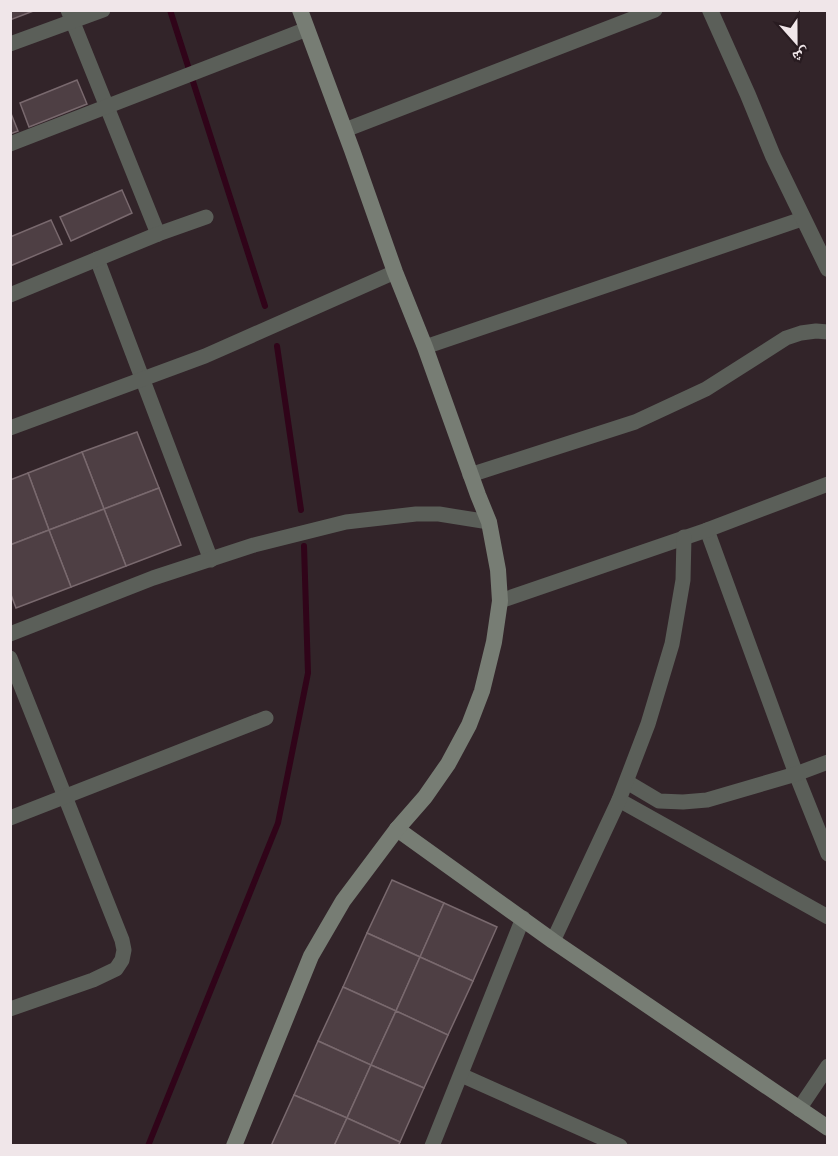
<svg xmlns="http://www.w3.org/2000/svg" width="838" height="1156" viewBox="0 0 838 1156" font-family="Commissioner,'Noto Naskh Arabic',sans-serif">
<rect width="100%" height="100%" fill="#322429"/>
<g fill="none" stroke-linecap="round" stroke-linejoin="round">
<g stroke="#300419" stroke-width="6">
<polyline points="170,10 265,306"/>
<polyline points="277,346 301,510"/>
<polyline points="148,1146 278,823 308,673 304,546"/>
</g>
</g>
<g fill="#4e3f44" stroke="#79696e" stroke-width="1.5">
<polygon points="10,10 36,10 10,20"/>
<polygon points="77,80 87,104 29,127 20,103"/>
<polygon points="10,111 18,131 10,134"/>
<polygon points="122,190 132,213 71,241 60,217"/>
<polygon points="51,220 62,244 10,266 10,237"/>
<polygon points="137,432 159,488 104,509 82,452"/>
<polygon points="82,452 104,509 49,530 28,473"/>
<polygon points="28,473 49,530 10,545 10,480"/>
<polygon points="159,488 181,545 126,566 104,509"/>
<polygon points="104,509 126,566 71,587 49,530"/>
<polygon points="49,530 71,587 16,608 10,592 10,545"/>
<polygon points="392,880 444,903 420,957 367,933"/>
<polygon points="444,903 497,927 473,981 420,957"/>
<polygon points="367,933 420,957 396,1011 343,987"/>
<polygon points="420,957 473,981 448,1035 396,1011"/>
<polygon points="343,987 396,1011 371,1065 318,1041"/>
<polygon points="396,1011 448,1035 424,1088 371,1065"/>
<polygon points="318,1041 371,1065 347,1118 294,1095"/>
<polygon points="371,1065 424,1088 400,1142 347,1118"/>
<polygon points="294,1095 347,1118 334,1146 271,1146"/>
<polygon points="347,1118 400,1142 398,1146 334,1146"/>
</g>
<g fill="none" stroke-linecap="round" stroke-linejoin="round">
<g stroke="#5b5f59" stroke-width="15">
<polyline points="68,10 158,234"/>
<polyline points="10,44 103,10"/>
<polyline points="345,130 655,10"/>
<polyline points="10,144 307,29"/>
<polyline points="97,259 211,560"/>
<polyline points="10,295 158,234 206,217"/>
<polyline points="425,347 802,219"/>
<polyline points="10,428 205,356 395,272"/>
<polyline points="470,475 635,422 706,389 786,338 801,333 816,331 828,332"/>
<polyline points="707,530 796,774 828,854"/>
<polyline points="500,601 707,530 828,484"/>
<polyline points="10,634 153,578 254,545 346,522 416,514 439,514 489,522"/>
<polyline points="10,658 122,940 124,950 122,960 116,969 93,980 10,1009"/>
<polyline points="627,782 659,801 683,802 707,800 796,774 828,762"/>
<polyline points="619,800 828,917"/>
<polyline points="10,818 266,718"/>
<polyline points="553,941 619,800 648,724 672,644 683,580 684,537"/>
<polyline points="461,1075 620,1146"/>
<polyline points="799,1109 828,1066"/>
<polyline points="432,1146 523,918"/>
</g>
<polyline stroke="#5b5f59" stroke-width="16" points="710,10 748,95 773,156 828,269"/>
<g stroke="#777d74" stroke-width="16">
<polyline points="397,829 553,941 828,1128"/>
<polyline points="234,1146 311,956 343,901 397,829 425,797 448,764 469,725 482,691 494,642 500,601 498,570 489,522 478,495 425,347 395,272 352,150 300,10"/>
</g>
</g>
<rect width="838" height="1156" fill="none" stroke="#f0e6e9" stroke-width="24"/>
<g transform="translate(796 42) rotate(159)" stroke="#281b20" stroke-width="4.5" paint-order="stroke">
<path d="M0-4.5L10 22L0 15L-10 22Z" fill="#f0e6e9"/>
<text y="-9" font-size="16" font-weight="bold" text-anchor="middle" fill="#f0e6e9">ش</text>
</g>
</svg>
